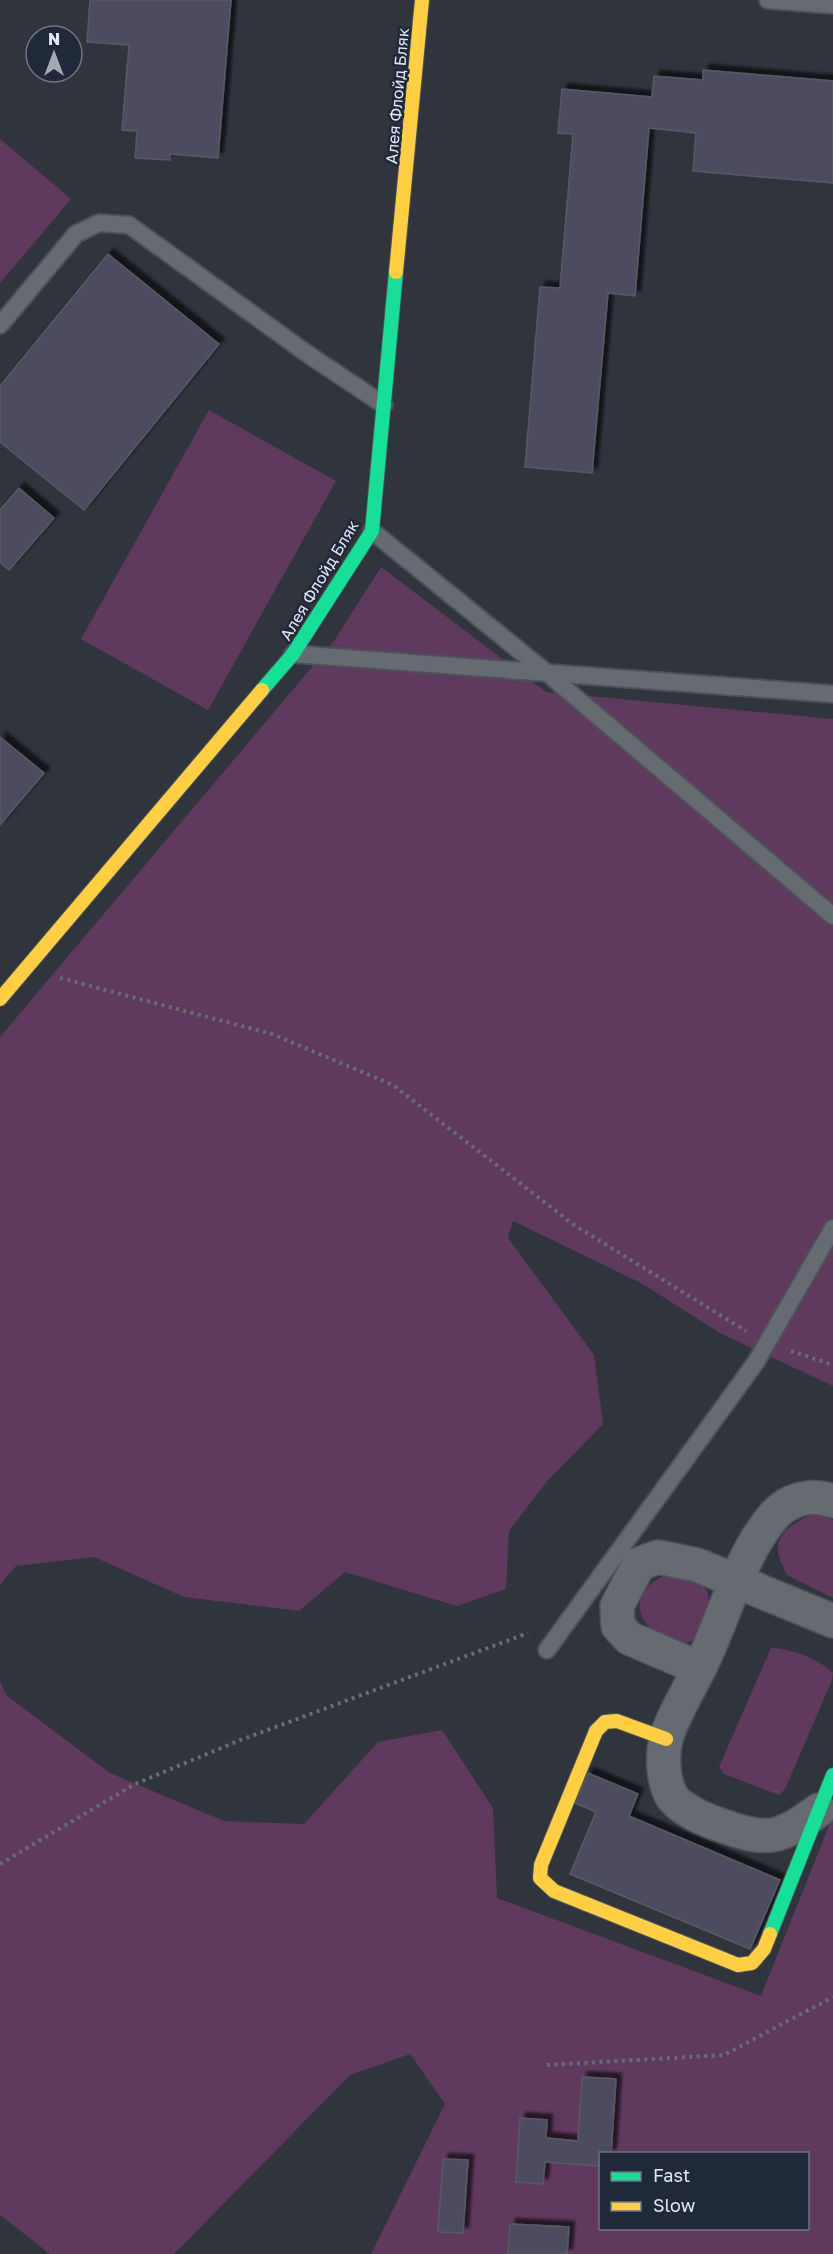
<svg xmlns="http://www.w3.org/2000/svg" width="833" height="2254" viewBox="0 0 833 2254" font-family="'Golos Text',sans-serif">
<defs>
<filter id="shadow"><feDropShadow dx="5.5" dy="-5.5" stdDeviation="1.5" flood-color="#0009"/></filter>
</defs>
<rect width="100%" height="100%" fill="#30343d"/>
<g fill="#603a5e" fill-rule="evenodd">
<polygon points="0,139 71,199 0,283"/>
<polygon points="209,410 336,481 208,710 81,639"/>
<polygon points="381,567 546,692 833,719 833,1386 720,1333 641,1283 513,1221 508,1238 594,1355 603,1424 548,1480 509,1531 506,1589 457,1606 345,1572 299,1611 184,1597 94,1557 16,1566 0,1585 0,1037 334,641"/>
<path d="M815 1514 833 1520V1598L787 1575C784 1568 779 1560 778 1552 776 1531 799 1519 815 1514Z"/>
<path d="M668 1574C710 1584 716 1586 701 1629 684 1674 595 1603 668 1574Z"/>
<path d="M771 1648C790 1648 819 1659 833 1673L832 1680 785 1789 779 1795 724 1774 719 1767Z"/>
<path d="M0 1681 6 1695 110 1773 224 1821 304 1824 378 1742 442 1730 493 1808 497 1898 761 1996 833 1816V2254H371L445 2104 410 2054 350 2075 174 2254H50L0 2215ZM600 2154H808V2228H600Z"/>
</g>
<g fill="#4e4b5e" stroke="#595a63" stroke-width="1.5" filter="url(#shadow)">
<polygon points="90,0 231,0 218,158 170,154 170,160 135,158 137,131 122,130 129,45 87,42"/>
<polygon points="703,70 833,81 833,183 693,171 696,133 649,128 635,296 608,293 592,473 525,467 540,287 560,288 573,134 558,133 562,89 652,97 654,76 703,80"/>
<polygon points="108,254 219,344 84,510 0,442 0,386"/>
<polygon points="19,488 54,518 9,570 0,562 0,510"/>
<polygon points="0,737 44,773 0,825"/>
<polygon points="588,1773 638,1794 629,1816 780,1880 750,1949 570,1874 596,1812 575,1803"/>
<polygon points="582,2077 616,2079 611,2154 600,2154 600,2166 545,2162 543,2184 516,2182 520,2118 547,2120 546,2138 578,2141"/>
<polygon points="443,2159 468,2160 463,2233 438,2232"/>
<polygon points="510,2224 569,2227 567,2254 508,2254"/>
</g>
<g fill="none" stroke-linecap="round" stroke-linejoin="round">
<g stroke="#4d5159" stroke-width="20">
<g id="lane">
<polyline points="768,0 833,5"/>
<polyline points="0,325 76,234 99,223 129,225 309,355 384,405"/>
<polyline points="372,531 547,673 833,916"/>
<polyline points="293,654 833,694"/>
<polyline points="547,1650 756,1362 833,1228"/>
</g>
</g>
<g stroke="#4d5159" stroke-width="36">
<g id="street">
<polyline points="699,1668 629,1638 618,1626 617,1606 639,1564 658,1557 697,1565 833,1621"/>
<path d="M819 1810C780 1839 768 1842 723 1826 708 1821 677 1809 670 1793 663 1778 662 1755 666 1739 671 1718 693 1683 703 1661 724 1617 741 1554 772 1518 787 1499 811 1493 833 1501"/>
</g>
</g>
<g stroke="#4d5159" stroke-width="16">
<g id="fast">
<polyline points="262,690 293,654 372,531 396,272"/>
<polyline points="770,1934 833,1775"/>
</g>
</g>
<g stroke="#4d5159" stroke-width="16">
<g id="slow">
<polyline points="396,272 422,0"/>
<polyline points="0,999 262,690"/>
<polyline points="666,1739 617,1721 605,1722 596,1731 541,1865 540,1878 554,1891 738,1965 752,1963 764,1949 770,1934"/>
</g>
</g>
<g stroke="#6a6e74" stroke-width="4" stroke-dasharray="3 4.5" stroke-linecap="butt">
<polyline points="60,978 272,1034 393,1085 574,1225 746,1331"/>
<polyline points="791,1351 833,1365"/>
<polyline points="0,1864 135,1784 238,1741 528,1633"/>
<polyline points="547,2065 724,2055 833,1997"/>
</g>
<use href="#lane" stroke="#666a71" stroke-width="16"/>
<use href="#street" stroke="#666a71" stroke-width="33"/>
<use href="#fast" stroke="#16e098" stroke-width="14"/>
<use href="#slow" stroke="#ffcf43" stroke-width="14"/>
</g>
<g text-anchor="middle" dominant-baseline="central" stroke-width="5" stroke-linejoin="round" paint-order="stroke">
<g font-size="16" fill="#e2e8f3" stroke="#202939">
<text transform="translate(397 96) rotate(-85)">Алея Флойд Бляк</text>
<text transform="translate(319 580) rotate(-59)">Алея Флойд Бляк</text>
</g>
</g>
<rect x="599" y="2152" width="210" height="78" fill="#202939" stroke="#6e7583" stroke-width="1.5"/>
<rect x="611" y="2172" width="30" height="9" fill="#16e098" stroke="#6e7583" stroke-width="1.5"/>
<text x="653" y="2182" font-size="18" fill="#e2e8f3">Fast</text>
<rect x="611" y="2202" width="30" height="9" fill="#ffcf43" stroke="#6e7583" stroke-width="1.5"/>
<text x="653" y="2212" font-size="18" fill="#e2e8f3">Slow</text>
<g transform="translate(54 54)"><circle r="28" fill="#202939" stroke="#6e7583" stroke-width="1.5"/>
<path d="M0-4.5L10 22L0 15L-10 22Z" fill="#a4a9b3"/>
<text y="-9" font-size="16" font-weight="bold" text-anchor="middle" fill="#e2e8f3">N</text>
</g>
</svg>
